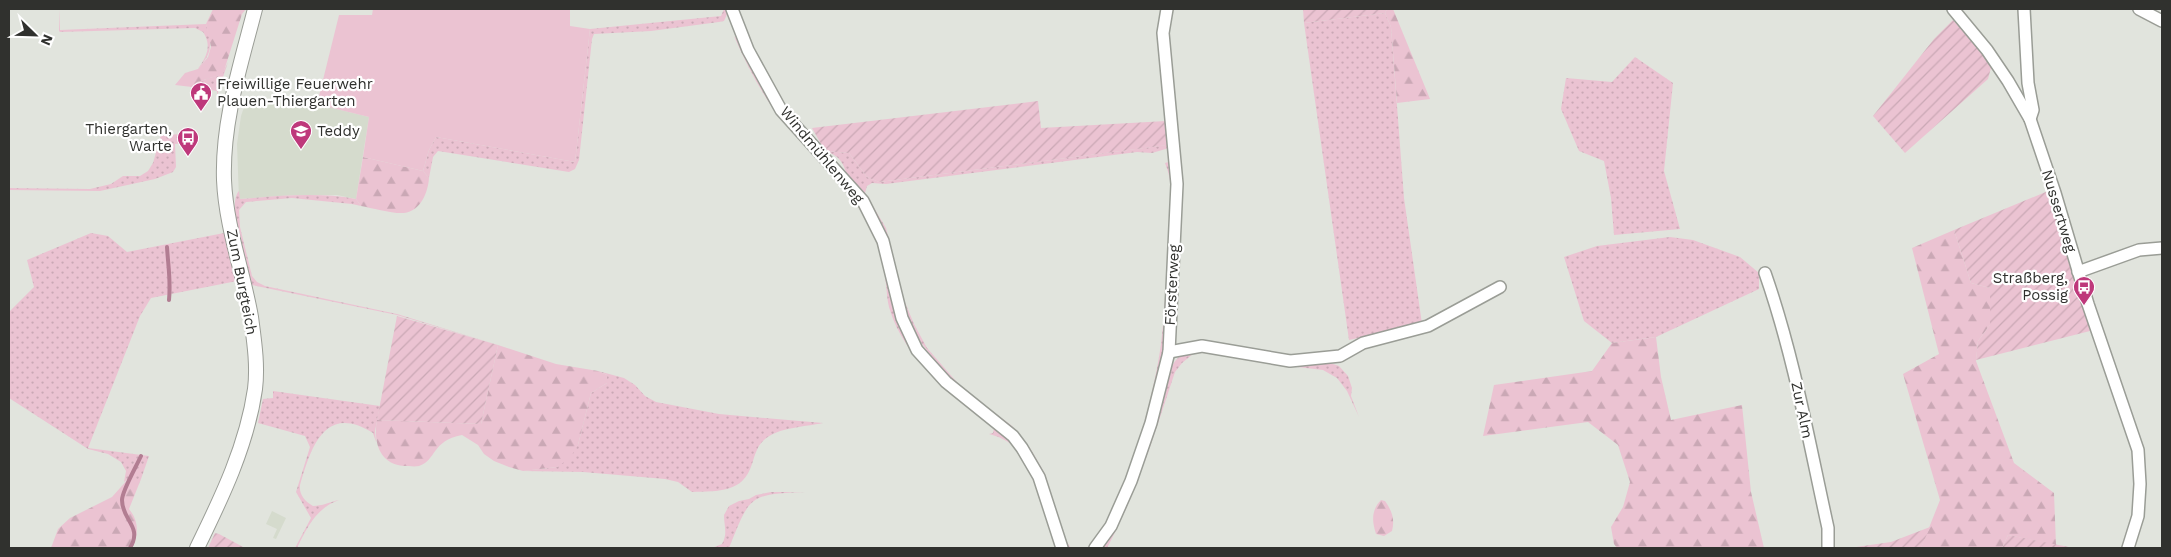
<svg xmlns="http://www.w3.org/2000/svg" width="2171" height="557" viewBox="0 0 2171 557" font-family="'Work Sans',sans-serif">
<defs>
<pattern id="grass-dots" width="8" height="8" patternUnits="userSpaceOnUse" patternTransform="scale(1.25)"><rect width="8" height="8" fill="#ebc3d2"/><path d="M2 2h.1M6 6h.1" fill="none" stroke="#caa8b5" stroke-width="1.8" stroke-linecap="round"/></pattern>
<pattern id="forest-firs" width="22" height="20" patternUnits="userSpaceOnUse" patternTransform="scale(1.25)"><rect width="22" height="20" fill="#ebc3d2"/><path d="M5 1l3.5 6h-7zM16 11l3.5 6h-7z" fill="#caa8b5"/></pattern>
<pattern id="garden-furrows" width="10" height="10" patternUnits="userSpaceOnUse" patternTransform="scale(1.25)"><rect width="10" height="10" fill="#ebc3d2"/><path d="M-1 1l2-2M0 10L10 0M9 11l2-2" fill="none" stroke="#caa8b5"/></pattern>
</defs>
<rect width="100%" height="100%" fill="#e1e4dd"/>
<g fill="#d5dbcd">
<polygon points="254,101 320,105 369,117 356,199 337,195 294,195 239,199 237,144 241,116 244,107"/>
<polygon points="272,511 286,518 276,539 273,538 277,529 266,524"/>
</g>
<g fill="url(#grass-dots)">
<path d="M59 9 60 30 206 24C212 45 213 52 198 69 207 56 212 46 203 32L195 28 60 32 59 31Z"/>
<polygon points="724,9 727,9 728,12 724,21 719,22 651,31 594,34 592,39 579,160 575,169 569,172 438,151 433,157 429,178 423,171 429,150 436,137 575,162 590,29 721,16"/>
<polygon points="1385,13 1391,27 1404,198 1422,324 1349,340 1304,23"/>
<path d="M734 36C743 46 746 57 752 69 760 83 769 97 779 110 810 155 856 187 878 239 886 259 888 281 893 302 900 327 915 352 932 371 973 420 1020 428 1042 498 1026 471 1026 443 989 434L993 433 994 428 991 426C952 393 904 360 889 307 887 300 887 292 886 284 883 261 877 237 864 216 844 182 811 155 785 124 764 99 747 66 734 36Z"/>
<polygon points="1635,57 1673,83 1664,171 1680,229 1614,235 1611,198 1604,161 1579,151 1561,109 1566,78 1612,82"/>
<polygon points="228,62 217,95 217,91 192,87 197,82 222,74"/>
<path d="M1166 121 1169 148 1152 153 1137 152 886 184 872 183 867 186 865 193 886 228 904 300 914 324 927 348 962 388 1012 426 1030 448 1045 474 1065 539 1071 548H1066L1047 484 1035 462 950 380 916 336 906 315 891 254 847 178C845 164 839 155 825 151L849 153 867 177 879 182 1167 145Z"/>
<polygon points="185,134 185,143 175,144 176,167 173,172 155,179 100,191 9,190 9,188 90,189 111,184 123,176 140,176 148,171 153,163 161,135"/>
<path d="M1172 161 1173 173 1166 341 1151 413 1115 510 1091 548H1087C1125 512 1154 396 1161 344 1165 312 1166 280 1168 249 1170 222 1176 189 1165 163Z"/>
<path d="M239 191 240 199C279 196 318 192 356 199L361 206 352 204 292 198 246 202 239 210 240 227 252 276 257 282 265 286 397 314 498 345 397 315 252 285C247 267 226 205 239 191Z"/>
<polygon points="91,233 108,236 127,252 224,233 237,281 151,298 140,316 88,448 149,456 141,479 128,479 124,482 126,471 121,462 108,454 88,449 9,398 9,312 34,287 27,260"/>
<polygon points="1670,237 1693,240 1740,257 1759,273 1759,289 1656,337 1612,343 1584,321 1564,257 1597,246"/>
<path d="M1196 350H1222L1276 361 1303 364H1333L1339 366 1348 376 1352 388 1351 396 1359 417 1347 391 1337 378 1323 370 1272 364 1221 352 1194 353 1182 363 1175 372C1155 432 1137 492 1107 548H1102C1128 508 1142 463 1157 418 1162 403 1167 371 1176 360 1182 353 1188 352 1196 350Z"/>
<path d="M598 371 624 378 635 385 645 396 656 402 719 414 823 423C805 427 778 427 764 440 757 446 755 455 752 464 743 493 719 491 692 492L678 482 665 479 583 472 523 471 557 467 578 445 591 393 607 383V375Z"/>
<path d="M273 391 380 406 375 431 376 442 373 433C325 403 311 447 300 485 299 495 305 501 313 506 322 506 330 502 339 500 316 508 307 528 297 548H295L311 518 296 492 310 447 305 436 258 423 263 399 273 398Z"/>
<path d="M771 492H806C748 494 750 496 729 548H712L722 544C728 533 724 527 724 515L729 506 739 501 749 499 756 495Z"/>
</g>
<g fill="url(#forest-firs)">
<polygon points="213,9 246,9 242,14 223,74 197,82 192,87 175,85 185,73 198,69 208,57 211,47 206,24"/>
<polygon points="1387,9 1393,9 1430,99 1397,103 1391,27 1385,13"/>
<path d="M363 157 423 171 429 178C428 192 421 211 404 213 393 214 372 208 361 206L356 199Z"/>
<polygon points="1954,230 1971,283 1990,288 1990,325 1978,341 1976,361 2014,463 2054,493 2056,545 2008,535 2002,548 1921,548 1940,500 1903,374 1939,354 1912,248"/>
<polygon points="1656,337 1661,377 1671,420 1742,405 1751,492 1764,548 1617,548 1614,544 1611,527 1623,507 1630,482 1618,445 1588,422 1483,436 1494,385 1592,371 1612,343"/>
<path d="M498 345 556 364 598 371 607 375V383L591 393 578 445 570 458 557 467 523 471 509 467 494 461 484 454 478 445 462 435C431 441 437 460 419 466 415 467 408 466 404 466 379 464 373 441 377 420L481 424Z"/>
<path d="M128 479H141L129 509C139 521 139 535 132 548H51L58 529 70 518 112 497Z"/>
<path d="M1381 500 1385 501C1392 511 1395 519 1392 531L1384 536 1376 534C1372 522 1371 510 1381 500Z"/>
</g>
<polygon fill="#ebc3d2" points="373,9 570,9 570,26 590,29 575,162 436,137 429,150 423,171 363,157 369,117 320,105 319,96 339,15 372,15"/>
<g fill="url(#garden-furrows)">
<polygon points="1303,9 1387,9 1385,13 1304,23"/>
<polygon points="1953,20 1992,64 1988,79 1905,153 1873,116 1934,39"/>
<polygon points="1038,101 1041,128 1166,121 1168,145 879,182 867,177 849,153 825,151 812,128"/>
<polygon points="2048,191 2067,245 2090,331 1976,360 1978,341 1990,325 1990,288 1971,283 1954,230"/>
<polygon points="397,316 498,345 481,424 377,420"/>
<polygon points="1930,527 1921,548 1849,548 1891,542"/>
<polygon points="215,533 219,534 245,548 208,548"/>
<polygon points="2008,535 2074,548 2002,548"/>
</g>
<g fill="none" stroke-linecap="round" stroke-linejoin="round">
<g stroke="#b27d92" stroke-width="4">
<path d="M167 247C168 265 171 280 169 300"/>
<path d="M130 548C143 526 122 521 122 500 122 491 136 467 141 456"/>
</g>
<g stroke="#9a9d96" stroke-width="14">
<g id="minor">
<polyline points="732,9 748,50 781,110 863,201 883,241 902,318 917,350 946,382 1013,436 1022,448 1039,477 1062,548"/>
<polyline points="1953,9 1987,50 2008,81 2030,119 2055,193 2088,304 2138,450 2140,484 2138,516 2128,548"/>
<polyline points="2024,9 2028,83 2033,110 2030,119"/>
<polyline points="2139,9 2162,21"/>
<polyline points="2078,272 2139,250 2162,248"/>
<path d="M1765 273C1794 356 1809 442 1828 528V548"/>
<polyline points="1169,352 1202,346 1290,361 1340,356 1363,343 1428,326 1500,287"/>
<polyline points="1095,548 1111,526 1131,481 1151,423 1169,352 1177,184 1163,33 1167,9"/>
</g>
</g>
<g stroke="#9a9d96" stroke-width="16">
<path id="tertiary" d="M197 548C222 497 247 445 255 389 258 365 254 340 251 317 243 271 226 227 224 180 222 121 241 64 255 9"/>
</g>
<use href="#minor" stroke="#fff" stroke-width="11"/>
<use href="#tertiary" stroke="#fff" stroke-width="14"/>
</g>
<defs>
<g id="civic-pin" transform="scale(1.125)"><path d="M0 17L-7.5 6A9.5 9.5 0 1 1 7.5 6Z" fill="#be387b" stroke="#fff"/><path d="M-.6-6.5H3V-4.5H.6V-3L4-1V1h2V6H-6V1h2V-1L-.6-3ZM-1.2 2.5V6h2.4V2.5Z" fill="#fff"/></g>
<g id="school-pin" transform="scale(1.125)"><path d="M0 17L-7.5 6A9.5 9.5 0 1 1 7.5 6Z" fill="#be387b" stroke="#fff"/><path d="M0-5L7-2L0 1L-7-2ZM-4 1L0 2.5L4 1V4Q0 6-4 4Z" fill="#fff"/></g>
<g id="bus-pin" transform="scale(1.125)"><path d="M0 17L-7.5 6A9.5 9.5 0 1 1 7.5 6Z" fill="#be387b" stroke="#fff"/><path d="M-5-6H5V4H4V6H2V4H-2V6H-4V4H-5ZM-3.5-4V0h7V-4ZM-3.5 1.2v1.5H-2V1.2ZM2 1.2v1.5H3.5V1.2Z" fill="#fff"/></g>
</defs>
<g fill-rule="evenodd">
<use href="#civic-pin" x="201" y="93"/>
<use href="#school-pin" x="301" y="131"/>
<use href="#bus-pin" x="188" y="138"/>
<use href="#bus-pin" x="2084" y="287"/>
</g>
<g text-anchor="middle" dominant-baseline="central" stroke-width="4.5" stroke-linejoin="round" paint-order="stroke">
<g font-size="15" fill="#30312e" stroke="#fff" text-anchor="start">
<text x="217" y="84">Freiwillige Feuerwehr<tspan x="217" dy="17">Plauen-Thiergarten</tspan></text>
<text x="172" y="129" text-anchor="end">Thiergarten,<tspan x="172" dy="17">Warte</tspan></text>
<text x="317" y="131">Teddy</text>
<text x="2068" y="278" text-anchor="end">Straßberg,<tspan x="2068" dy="17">Possig</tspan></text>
</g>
<g font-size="15" fill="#30312e" stroke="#fff">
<text transform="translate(822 155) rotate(50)">Windmühlenweg</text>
<text transform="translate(2059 211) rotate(73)">Nussertweg</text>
<text transform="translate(242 282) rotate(79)">Zum Burgteich</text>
<text transform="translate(1172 285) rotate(-87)">Försterweg</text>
<text transform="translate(1802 410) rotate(78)">Zur Alm</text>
</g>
</g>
<rect width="2171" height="557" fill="none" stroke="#30312e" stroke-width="20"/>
<g transform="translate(35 35) rotate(113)" stroke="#ffffff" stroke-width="4" paint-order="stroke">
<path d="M0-4L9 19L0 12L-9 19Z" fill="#30312e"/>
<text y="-8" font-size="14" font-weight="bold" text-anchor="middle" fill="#30312e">N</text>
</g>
</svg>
